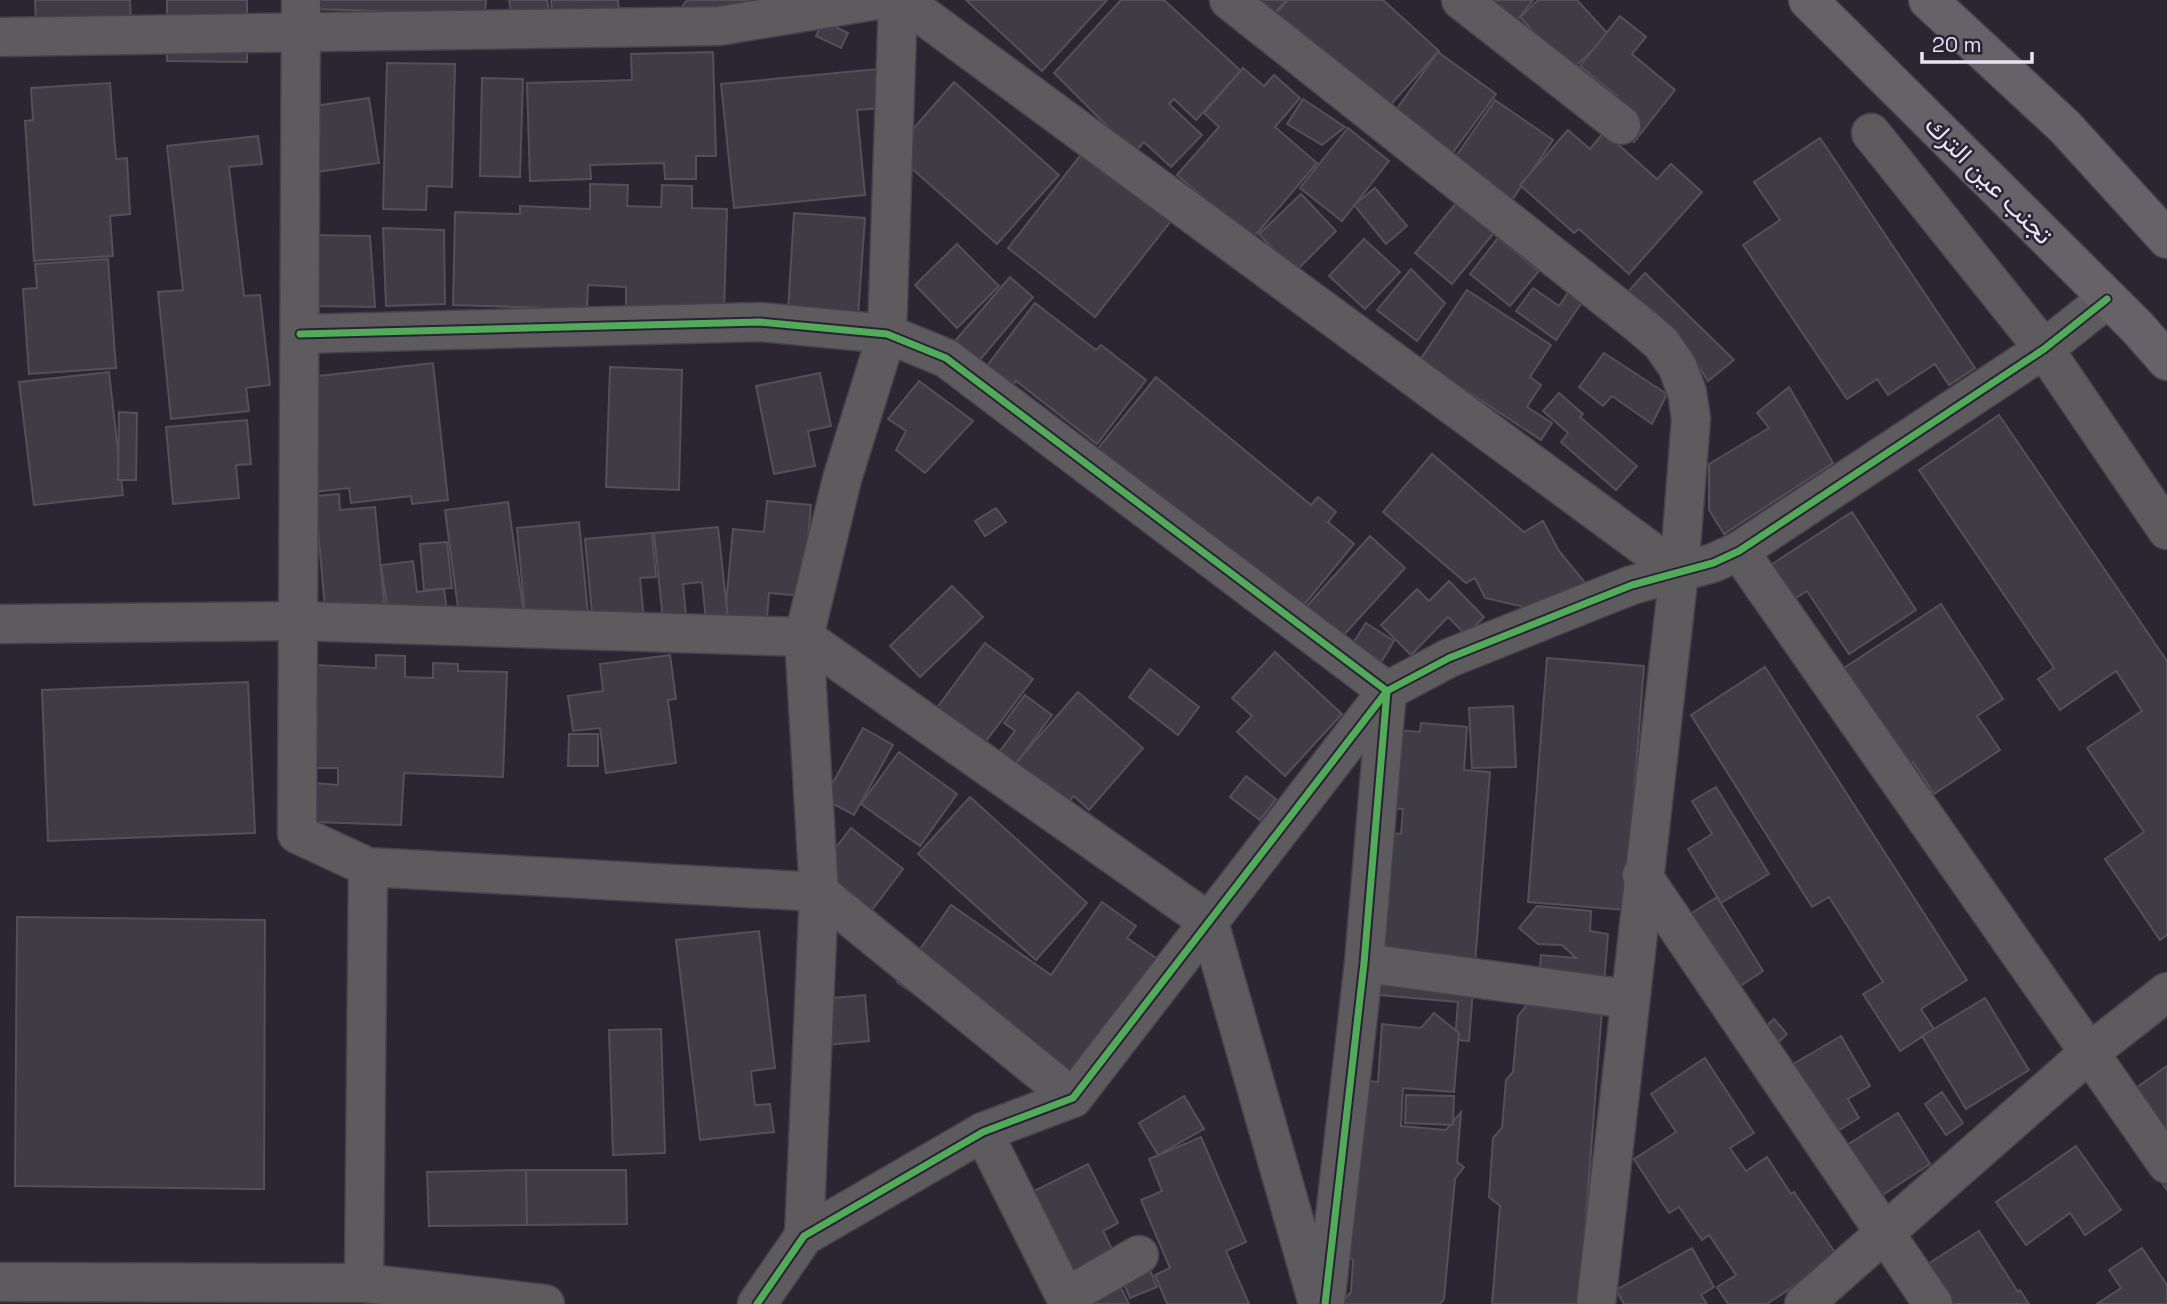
<svg xmlns="http://www.w3.org/2000/svg" width="2167" height="1304" viewBox="0 0 2167 1304" font-family="'Space Grotesk',Vazirmatn,sans-serif">
<rect width="100%" height="100%" fill="#2b2631"/>
<g fill="#403c45" stroke="#545059" stroke-width="2">
<polygon points="35,0 130,0 132,49 37,45"/>
<polygon points="167,0 247,0 247,62 167,61"/>
<polygon points="312,0 486,0 485,14 312,9"/>
<polygon points="509,0 547,0 552,27 515,33"/>
<polygon points="551,0 618,0 622,38 555,44"/>
<polygon points="687,0 777,0 678,12"/>
<polygon points="966,0 1107,0 1042,71"/>
<polygon points="1121,0 1164,0 1241,71 1196,120 1174,99 1169,104 1202,135 1171,167 1144,142 1134,153 1054,73"/>
<polygon points="1247,0 1286,0 1270,19"/>
<polygon points="1288,0 1383,0 1439,51 1384,112 1276,13"/>
<polygon points="1495,0 1533,0 1501,40 1478,21"/>
<polygon points="1538,0 1577,0 1609,35 1555,85 1554,54 1520,17"/>
<polygon points="1620,16 1646,37 1632,54 1675,90 1634,142 1601,115 1617,96 1580,66"/>
<polygon points="823,21 848,33 841,48 816,36"/>
<polygon points="713,52 716,156 696,156 696,179 665,179 664,163 590,165 591,179 530,181 527,83 632,80 631,54"/>
<polygon points="1438,52 1496,94 1451,155 1393,114"/>
<polygon points="387,63 455,64 452,187 427,186 426,210 383,209"/>
<polygon points="1243,68 1264,86 1274,75 1300,98 1275,127 1317,163 1252,239 1177,175 1219,127 1204,113"/>
<polygon points="878,69 883,108 857,110 865,195 734,208 721,84"/>
<polygon points="482,78 523,79 520,177 480,176"/>
<polygon points="954,82 1059,175 997,244 893,152"/>
<polygon points="110,83 116,159 127,158 130,214 110,216 113,256 34,261 25,121 33,120 31,88"/>
<polygon points="369,98 379,163 316,172 307,107"/>
<polygon points="1303,99 1345,127 1322,145 1287,124"/>
<polygon points="1495,100 1553,140 1510,203 1452,162"/>
<polygon points="1348,128 1389,161 1342,221 1300,188"/>
<polygon points="1568,130 1590,149 1604,132 1657,179 1671,164 1702,192 1629,274 1579,229 1574,233 1520,185"/>
<polygon points="258,136 262,164 229,167 244,296 260,295 270,385 246,388 249,411 171,419 158,292 183,290 167,146"/>
<polygon points="1820,138 1975,368 1949,385 1935,364 1888,395 1877,379 1847,399 1743,245 1780,220 1754,182"/>
<polygon points="1087,147 1175,216 1095,317 1008,248"/>
<polygon points="590,184 628,185 627,206 661,207 662,185 692,186 692,208 727,209 724,312 626,310 626,287 588,285 587,309 453,305 455,212 520,214 520,206 590,209"/>
<polygon points="1375,188 1407,226 1386,244 1354,205"/>
<polygon points="1301,194 1336,231 1295,272 1259,234"/>
<polygon points="1457,202 1494,233 1452,284 1415,253"/>
<polygon points="794,213 865,218 858,316 788,310"/>
<polygon points="383,228 444,230 445,304 386,306"/>
<polygon points="308,235 370,236 375,307 314,306"/>
<polygon points="1498,238 1539,271 1510,306 1470,274"/>
<polygon points="1364,239 1400,272 1365,309 1329,276"/>
<polygon points="957,244 999,286 957,328 915,285"/>
<polygon points="108,259 116,368 29,374 23,289 37,288 35,264"/>
<polygon points="1411,269 1445,303 1417,341 1377,310"/>
<polygon points="1645,273 1734,360 1708,381 1678,334 1624,296"/>
<polygon points="1010,277 1033,297 973,368 949,348"/>
<polygon points="1533,288 1559,306 1569,291 1583,301 1556,340 1516,311"/>
<polygon points="1467,290 1551,345 1530,377 1541,385 1527,407 1552,423 1541,440 1420,360"/>
<polygon points="1035,303 1096,350 1101,345 1146,380 1097,444 1016,381 1005,395 980,375"/>
<polygon points="1604,353 1667,394 1652,424 1612,396 1603,406 1579,387"/>
<polygon points="433,363 448,500 412,504 411,496 351,503 349,488 314,492 301,378"/>
<polygon points="610,367 682,370 679,490 606,487"/>
<polygon points="109,372 123,495 34,505 19,382"/>
<polygon points="820,373 831,426 808,431 815,466 774,474 756,386"/>
<polygon points="1156,377 1311,505 1318,497 1336,512 1328,522 1354,544 1294,617 1095,452"/>
<polygon points="919,381 973,421 925,473 896,450 906,431 888,419"/>
<polygon points="1789,387 1833,463 1724,534 1709,510 1709,464 1769,428 1757,413"/>
<polygon points="1559,393 1583,414 1580,417 1637,466 1616,490 1561,442 1568,433 1543,411"/>
<polygon points="119,412 137,413 136,480 118,480"/>
<polygon points="1999,415 2167,661 2167,935 2160,940 2105,859 2144,832 2087,748 2142,711 2116,671 2060,710 2038,679 2054,668 1919,470"/>
<polygon points="247,420 251,464 236,465 239,498 173,504 166,427"/>
<polygon points="1432,454 1524,532 1543,521 1559,551 1587,585 1524,607 1485,598 1475,578 1466,583 1383,512"/>
<polygon points="339,494 340,510 375,507 385,613 326,619 315,496"/>
<polygon points="767,501 811,505 803,596 769,593 766,630 724,626 733,529 764,532"/>
<polygon points="508,502 525,622 461,631 445,510"/>
<polygon points="996,508 1006,522 985,536 975,521"/>
<polygon points="1852,512 1916,610 1849,654 1807,591 1791,601 1769,566"/>
<polygon points="579,522 589,623 527,637 517,528"/>
<polygon points="718,527 728,619 706,621 702,582 683,584 687,627 664,630 654,533"/>
<polygon points="652,533 656,577 640,578 644,620 593,624 585,539"/>
<polygon points="1370,536 1405,568 1340,639 1306,607"/>
<polygon points="447,542 452,588 424,590 420,544"/>
<polygon points="413,561 417,592 444,589 448,618 390,626 381,565"/>
<polygon points="1449,581 1484,617 1466,635 1448,617 1411,655 1381,625 1417,589 1429,601"/>
<polygon points="952,586 983,617 920,677 890,646"/>
<polygon points="1941,604 2003,699 1977,716 2000,750 1934,794 1913,762 1902,770 1838,672"/>
<polygon points="1366,623 1394,641 1375,672 1346,654"/>
<polygon points="985,643 1033,679 980,749 933,713"/>
<polygon points="1275,652 1342,714 1285,776 1237,732 1252,716 1232,698"/>
<polygon points="376,655 405,656 405,677 433,678 433,663 458,664 458,671 507,672 503,777 404,773 401,825 314,822 315,783 338,785 338,768 311,768 315,665 376,668"/>
<polygon points="670,655 676,699 668,700 676,763 606,773 600,728 573,731 568,696 603,691 600,664"/>
<polygon points="1547,658 1644,666 1625,910 1528,902"/>
<polygon points="1765,667 1967,980 1921,1009 1934,1029 1900,1051 1863,994 1883,982 1829,897 1812,907 1691,715"/>
<polygon points="1150,669 1199,707 1178,735 1129,697"/>
<polygon points="248,682 255,833 48,841 42,690"/>
<polygon points="1078,692 1143,748 1089,810 1074,796 1063,808 1014,765"/>
<polygon points="1025,695 1052,715 1015,765 999,752 1015,731 1004,723"/>
<polygon points="1513,706 1516,767 1472,768 1469,708"/>
<polygon points="1421,723 1467,727 1464,770 1490,772 1469,1041 1455,1040 1458,1002 1368,994 1380,832 1401,834 1403,809 1389,808 1395,730 1420,732"/>
<polygon points="863,728 893,745 854,815 824,799"/>
<polygon points="569,734 598,734 598,766 568,766"/>
<polygon points="899,752 957,794 920,846 861,804"/>
<polygon points="1246,776 1276,799 1260,820 1230,797"/>
<polygon points="1716,787 1769,874 1721,903 1688,849 1712,834 1692,801"/>
<polygon points="970,797 1087,903 1036,960 918,854"/>
<polygon points="851,828 903,869 856,931 817,872"/>
<polygon points="1717,897 1763,971 1725,996 1678,922"/>
<polygon points="1102,902 1136,926 1127,938 1159,960 1062,1099 897,982 951,905 1051,975"/>
<polygon points="1537,906 1591,911 1590,931 1608,934 1579,1304 1492,1304 1500,1206 1489,1197 1493,1138 1502,1128 1506,1080 1513,1072 1518,1016 1538,991 1541,955 1576,958 1562,945 1538,944 1519,928"/>
<polygon points="17,917 265,920 264,1189 15,1186"/>
<polygon points="759,931 775,1068 751,1071 755,1105 770,1104 774,1132 700,1140 676,940"/>
<polygon points="865,995 869,1041 827,1045 823,999"/>
<polygon points="1985,998 2029,1070 1966,1109 1922,1036"/>
<polygon points="1434,1013 1459,1033 1454,1092 1403,1088 1401,1126 1446,1130 1461,1112 1457,1162 1464,1167 1455,1179 1444,1299 1440,1304 1341,1304 1351,1292 1353,1260 1338,1247 1355,1080 1378,1082 1382,1024 1421,1028"/>
<polygon points="1774,1019 1787,1034 1769,1051 1756,1036"/>
<polygon points="661,1029 665,1153 613,1155 609,1030"/>
<polygon points="1841,1036 1870,1086 1848,1099 1859,1118 1818,1143 1776,1074"/>
<polygon points="1705,1058 1754,1133 1730,1148 1746,1171 1767,1157 1791,1194 1794,1192 1838,1257 1767,1304 1728,1304 1717,1287 1736,1275 1709,1235 1702,1240 1679,1207 1669,1213 1634,1159 1676,1132 1651,1094"/>
<polygon points="2167,1066 2167,1190 2109,1107"/>
<polygon points="1942,1092 1963,1123 1946,1135 1925,1104"/>
<polygon points="1406,1095 1454,1096 1453,1125 1405,1123"/>
<polygon points="1184,1096 1204,1129 1158,1155 1139,1123"/>
<polygon points="1898,1113 1930,1164 1864,1207 1831,1155"/>
<polygon points="1201,1137 1246,1242 1226,1251 1249,1304 1167,1304 1155,1275 1170,1268 1141,1200 1162,1191 1149,1159"/>
<polygon points="2076,1146 2121,1210 2085,1235 2070,1213 2026,1245 1996,1202"/>
<polygon points="1088,1164 1118,1223 1103,1231 1121,1267 1113,1272 1129,1304 1050,1304 1018,1199"/>
<polygon points="526,1170 527,1225 429,1226 427,1172"/>
<polygon points="526,1170 626,1170 627,1224 527,1225"/>
<polygon points="1979,1231 2018,1292 2020,1290 2029,1304 1938,1304 1917,1271"/>
<polygon points="1692,1248 1714,1287 1701,1295 1707,1304 1624,1304 1616,1290"/>
<polygon points="2142,1248 2167,1285 2167,1304 2097,1304 2121,1288 2109,1270"/>
<polygon points="1144,1255 1157,1287 1130,1298 1117,1266"/>
</g>
<g fill="none" stroke-linecap="round" stroke-linejoin="round">
<g stroke="#46414b" stroke-width="41">
<g id="street">
<polyline points="301,0 297,834 368,867 819,892 1073,1098"/>
<polyline points="902,0 1679,572"/>
<polyline points="1229,0 1640,325 1661,343 1677,366 1687,392 1691,419 1679,572 1596,1304"/>
<polyline points="1461,0 1621,125"/>
<polyline points="0,37 719,26 877,0"/>
<polyline points="1871,133 2044,349 2167,530"/>
<polyline points="300,334 760,322 887,334 946,358 1387,691 1364,963 1325,1304"/>
<polyline points="1739,551 2167,1164"/>
<polyline points="0,624 298,621 804,637 1209,922 1318,1304"/>
<polyline points="1642,875 1933,1304"/>
<polyline points="1364,963 1629,999"/>
<polyline points="983,1132 1069,1304"/>
<polyline points="804,1236 819,892 804,637 842,479 887,334 898,0"/>
<polyline points="0,1282 364,1283 545,1304"/>
<polyline points="364,1283 368,867"/>
<polyline points="1066,1297 1139,1255"/>
<polyline points="757,1304 804,1236 983,1132 1073,1098 1387,691 1449,658 1589,602 1632,585 1713,563 1739,551 2044,349 2107,299"/>
<polyline points="1804,1304 2090,1052 2167,992"/>
</g>
</g>
<g stroke="#46414b" stroke-width="41">
<g id="highway">
<polyline points="1808,0 2138,328 2167,361"/>
<polyline points="1928,0 2065,127 2167,239"/>
</g>
</g>
<use href="#street" stroke="#5d5b5e" stroke-width="38"/>
<use href="#highway" stroke="#666268" stroke-width="38"/>
<g stroke="#2a2235" stroke-width="11">
<g id="cycleway">
<polyline points="300,334 760,322 887,334 946,358 1387,691 1364,963 1325,1304"/>
<polyline points="757,1304 804,1236 983,1132 1073,1098 1387,691 1449,658 1589,602 1632,585 1713,563 1739,551 2044,349 2107,299"/>
</g>
</g>
<use href="#cycleway" stroke="#51ab58" stroke-width="7"/>
</g>
<g text-anchor="middle" dominant-baseline="central" stroke-width="5" stroke-linejoin="round" paint-order="stroke">
<g font-size="26" fill="#eae4f1" stroke="#2a2235">
<text transform="translate(1989 180) rotate(45)">تجنب عين الترك</text>
</g>
</g>
<path d="M1922 52v10h110v-10" fill="none" stroke="#eae4f1" stroke-width="3.5"/>
<text x="1932" y="52" font-size="21" fill="#eae4f1" stroke="#2a2235" stroke-width="5" paint-order="stroke">20 m</text>
</svg>
